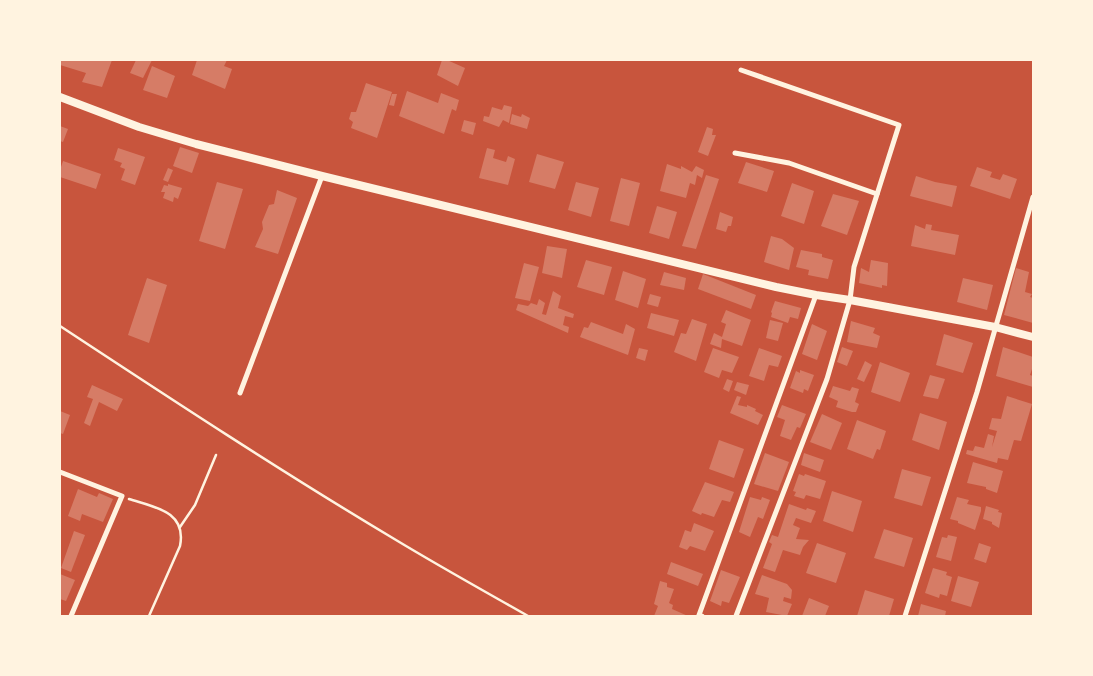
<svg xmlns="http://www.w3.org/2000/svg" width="1093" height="676" viewBox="0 0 1093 676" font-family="Manrope,sans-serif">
<rect width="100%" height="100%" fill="#c8553d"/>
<g fill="#d67c66">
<polygon points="60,60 100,61 112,60 102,87 82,82 86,73 60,65"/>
<polygon points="136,60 152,60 143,78 130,73"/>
<polygon points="197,60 227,60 224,66 232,69 225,89 192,75"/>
<polygon points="442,60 447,60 465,68 458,86 437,75"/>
<polygon points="152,66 175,76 167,98 143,90"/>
<polygon points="366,83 392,92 377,138 351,128 353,122 349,119 351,112 356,112"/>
<polygon points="407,91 438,103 441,93 459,100 456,111 452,109 444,134 399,116"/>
<polygon points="392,94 397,94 394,106 389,105"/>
<polygon points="504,105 512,107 509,123 503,120 499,127 483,121 484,116 489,117 492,107 502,110"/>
<polygon points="512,114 521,117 522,114 530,118 527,129 510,124"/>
<polygon points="464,120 476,123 473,135 461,131"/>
<polygon points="60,126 68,129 63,142 60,141"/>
<polygon points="707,127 713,129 712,135 716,135 708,156 698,152"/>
<polygon points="180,147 199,153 192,173 173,166"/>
<polygon points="118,148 145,157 135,185 121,180 125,169 120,167 122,163 114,160"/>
<polygon points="487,148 495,150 493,158 506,162 508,156 515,159 508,185 479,178"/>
<polygon points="537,154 564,162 555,189 529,182"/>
<polygon points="63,161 101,174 96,189 60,177 60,170"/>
<polygon points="746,162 774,171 767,192 738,183"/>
<polygon points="667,164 681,169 681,166 692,172 696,166 704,170 702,178 697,175 695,185 690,183 686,198 660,191"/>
<polygon points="977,167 992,172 990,177 1000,180 1003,174 1017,179 1010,199 970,186"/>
<polygon points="168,168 173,170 168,182 163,180"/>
<polygon points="706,175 719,179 696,249 682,246"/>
<polygon points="916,176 935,182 957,186 952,207 910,196"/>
<polygon points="621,178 640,183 629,226 610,221"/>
<polygon points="217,182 243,189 225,249 199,241"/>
<polygon points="576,182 599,188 591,217 568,210"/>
<polygon points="792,183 814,191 804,224 781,216"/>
<polygon points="168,184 182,188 178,199 174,197 173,202 163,198 165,192 161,192 164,185 168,186"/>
<polygon points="277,190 297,198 278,254 255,247 263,229 262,222 269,205 274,204"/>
<polygon points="833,194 859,201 847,235 821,226"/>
<polygon points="657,206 677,212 669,239 649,233"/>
<polygon points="720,212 733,217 731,226 728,226 726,232 716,229"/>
<polygon points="926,224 932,225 931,230 959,235 955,255 911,246 915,225 925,229"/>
<polygon points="771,236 782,239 794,248 789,270 764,262"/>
<polygon points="547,246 567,249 562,278 542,273"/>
<polygon points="801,250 822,254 822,257 833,260 828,279 808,275 809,270 796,267"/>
<polygon points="586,260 612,267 604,295 577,287"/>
<polygon points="871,260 888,263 887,286 882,285 882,288 859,283 861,268 869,272"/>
<polygon points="524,263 539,267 530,301 515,298"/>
<polygon points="1016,268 1029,272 1025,292 1032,294 1030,297 1033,298 1033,323 1004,315"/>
<polygon points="623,271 646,279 638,308 615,300"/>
<polygon points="664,272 686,278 684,290 660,285"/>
<polygon points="703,274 756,295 751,309 698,289"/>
<polygon points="147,278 167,285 149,343 128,335"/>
<polygon points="963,278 993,285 987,310 957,302"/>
<polygon points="553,291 561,296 558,308 574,314 573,318 565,316 563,325 569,327 568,333 516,310 518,304 528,306 531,303 537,305 539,299 545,303 542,314 546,315"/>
<polygon points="650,294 661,297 658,307 647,304"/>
<polygon points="775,301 801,308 798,319 790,317 788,323 771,317 772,313 771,312"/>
<polygon points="726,310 751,320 742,346 722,339 721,348 710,344 714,333 722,337 726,324 721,322"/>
<polygon points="651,313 679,320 674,336 647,328"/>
<polygon points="692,319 707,324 696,361 674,352 681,333 686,334"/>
<polygon points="770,320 783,323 778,341 766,338"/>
<polygon points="851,321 875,328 873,333 880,336 877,348 847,342"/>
<polygon points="591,322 623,334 626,324 635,329 628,355 580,337 584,327 588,328"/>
<polygon points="812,324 827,331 817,360 802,354"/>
<polygon points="944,334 973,343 963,373 936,365"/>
<polygon points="842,347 853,351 847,366 837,362"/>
<polygon points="1003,347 1033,357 1033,366 1030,375 1033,376 1033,387 996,376"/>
<polygon points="639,348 648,350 645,361 636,358"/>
<polygon points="713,348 739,357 732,373 722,370 719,378 704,372"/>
<polygon points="759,348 782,356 778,367 769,365 764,381 749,376"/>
<polygon points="865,361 872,365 864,382 857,379"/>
<polygon points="880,362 910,373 900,402 871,392"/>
<polygon points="800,370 814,375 808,391 804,389 803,393 790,388 796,371 800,373"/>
<polygon points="930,375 945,379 938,399 923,396"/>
<polygon points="727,379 733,381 729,392 723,389"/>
<polygon points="737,382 749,385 746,395 734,390"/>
<polygon points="92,385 123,399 117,411 99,402 90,426 84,423 93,399 87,397"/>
<polygon points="833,386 850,391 852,387 859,389 855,402 859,404 856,412 852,412 836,407 838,401 829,397"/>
<polygon points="737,396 741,397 738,405 747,407 747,405 756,409 755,411 763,415 758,425 730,413"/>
<polygon points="1007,396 1032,404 1021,441 1014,440 1008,460 998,458 997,463 966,454 967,450 973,451 975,446 984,448 988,434 994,436 992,447 997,431 989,429 992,418 1001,419"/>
<polygon points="782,405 806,414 800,428 797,427 791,440 780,436 785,420 777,417"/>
<polygon points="60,411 70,415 63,434 60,433"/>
<polygon points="920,413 947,422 939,450 912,440"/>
<polygon points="822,414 842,423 831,450 810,442"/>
<polygon points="857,420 886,431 880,450 877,449 873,459 847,449"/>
<polygon points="719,440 744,449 734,478 709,469"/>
<polygon points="765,453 789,462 778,491 754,484"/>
<polygon points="804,453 824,460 820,472 801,465"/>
<polygon points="973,462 1003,471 997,493 986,489 986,487 967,483"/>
<polygon points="902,469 931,477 922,506 894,498"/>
<polygon points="799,474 804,476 805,474 826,481 820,499 806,495 804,499 794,496 796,492 793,491"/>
<polygon points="705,482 734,492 730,502 722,500 714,517 702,513 701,515 692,511"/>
<polygon points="78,489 97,497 99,493 113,499 103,522 82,514 80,521 68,516"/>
<polygon points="832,491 862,501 853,532 823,521"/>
<polygon points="750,497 761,500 762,497 770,500 763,519 758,517 750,537 739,532"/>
<polygon points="957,497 969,500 967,504 981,507 981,511 975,530 958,523 958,521 950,519"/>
<polygon points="789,504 806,510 807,508 816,511 811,523 796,518 793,525 800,528 796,539 809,540 803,547 800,555 783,550 775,572 763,568 772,544 769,542 772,535 778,537"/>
<polygon points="986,506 999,510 998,512 1002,513 999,528 992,524 992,522 983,519"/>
<polygon points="694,523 714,531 705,551 690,546 687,550 679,547 685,530 691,532"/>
<polygon points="884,529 913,538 904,567 874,558"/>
<polygon points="74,531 85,535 71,572 61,568"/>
<polygon points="948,535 957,537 951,561 936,557 942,537 947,538"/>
<polygon points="817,543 846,553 836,583 806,573"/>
<polygon points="979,543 991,547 986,563 974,559"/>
<polygon points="671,562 703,574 698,586 667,574"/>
<polygon points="933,568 947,572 946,575 952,577 947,596 940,594 939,598 925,593"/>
<polygon points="721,570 740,577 729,603 722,601 721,606 710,601"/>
<polygon points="60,574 75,580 66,601 60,599"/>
<polygon points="762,575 787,584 792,590 791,599 784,597 783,601 792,604 787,616 766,612 769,598 755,594"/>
<polygon points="958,576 979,582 971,607 951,601"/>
<polygon points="660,581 667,583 667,587 674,589 669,603 673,605 672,609 688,616 654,616 658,606 654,604"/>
<polygon points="865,590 894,599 889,616 857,616"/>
<polygon points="809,598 829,606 825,616 802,616"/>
<polygon points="921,604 946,611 945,616 918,616"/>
</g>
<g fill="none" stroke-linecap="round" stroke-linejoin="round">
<g stroke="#fff3e0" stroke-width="2.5">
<path d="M60 326C171 399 282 472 396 540 439 566 484 591 528 616"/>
<path d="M129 499C154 507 187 511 180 546L149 616"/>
<polyline points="180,527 195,505 216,455"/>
</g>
<g stroke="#fff3e0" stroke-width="5">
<polyline points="735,153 789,163 877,194"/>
<polyline points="240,393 322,176"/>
<polyline points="60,472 122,496 71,616"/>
<polyline points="702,616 699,615 816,295"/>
<polyline points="736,616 827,379 850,300 854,267 899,125 741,70"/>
<polyline points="905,616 977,392 1033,197"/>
</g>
<polyline stroke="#fff3e0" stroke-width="8" points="60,97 139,127 196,144 322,176 776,287 816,295 850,300 995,327 1033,337"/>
</g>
<rect width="1093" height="676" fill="none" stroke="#fff3e0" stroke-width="122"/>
</svg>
